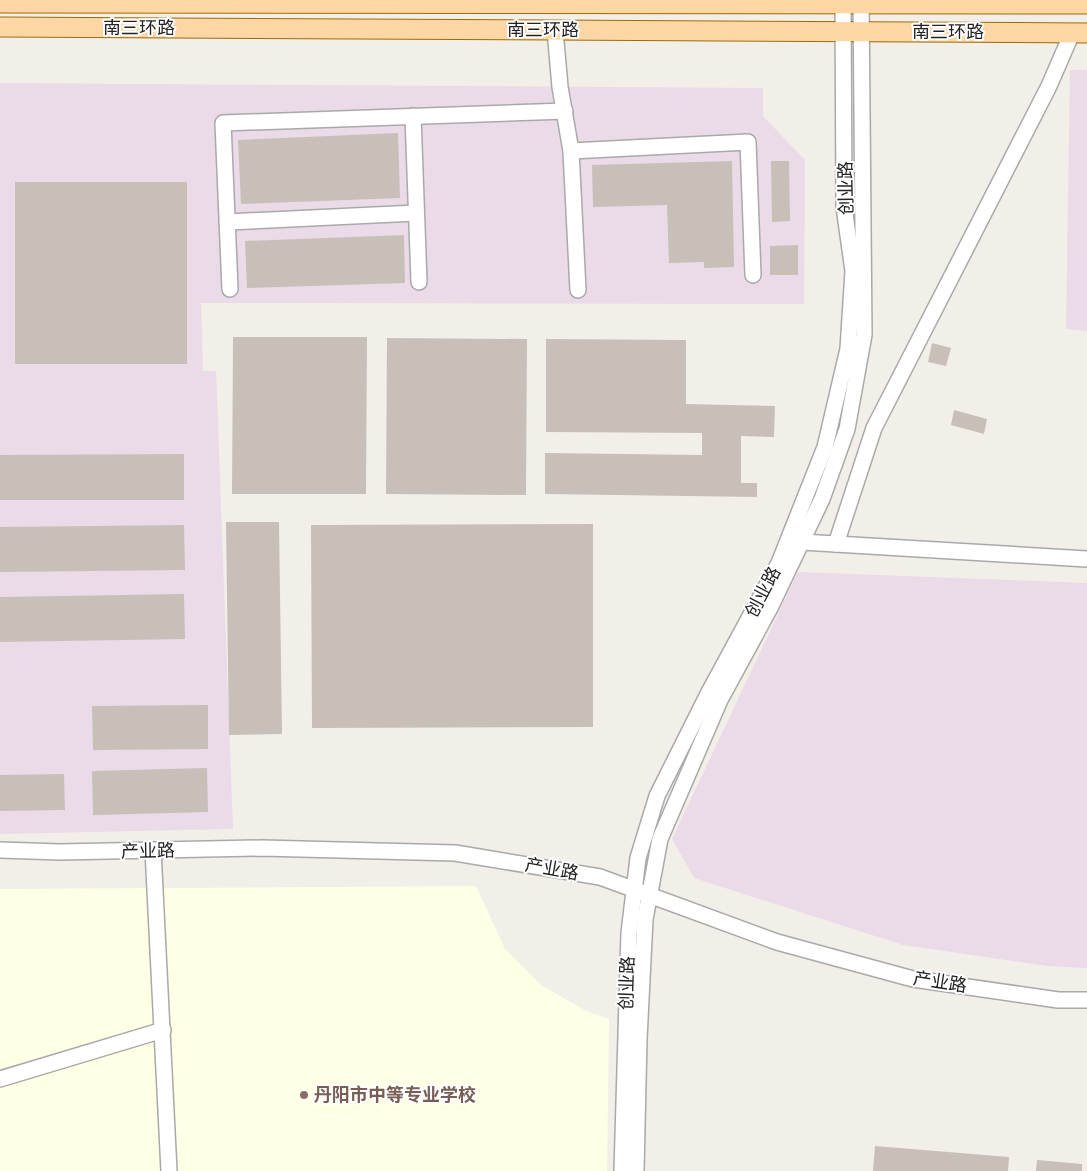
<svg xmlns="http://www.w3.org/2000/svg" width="1087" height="1171" viewBox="0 0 1087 1171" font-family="Arial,'Noto Sans SC',sans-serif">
<rect width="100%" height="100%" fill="#f2efe9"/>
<g fill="#ebdbe8">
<polygon points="1070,70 1087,70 1087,331 1066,329"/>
<polygon points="0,83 763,88 763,116 805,160 804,304 201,303 203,371 216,371 233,829 0,834"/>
<polygon points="798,572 1087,583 1087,968 1047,966 903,945 694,878 672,839"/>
</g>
<polygon fill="#ffffe5" points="476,886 505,949 541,985 586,1011 609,1019 607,1171 0,1171 0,889"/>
<g fill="#c7bfb8">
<polygon points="398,133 400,198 241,204 238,140"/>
<polygon points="732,161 734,267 704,268 704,262 669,263 667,205 593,207 592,165"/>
<polygon points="771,161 789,161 790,221 772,222"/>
<rect x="15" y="182" width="172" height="182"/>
<polygon points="404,235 405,283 247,288 245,241"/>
<polygon points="798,245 798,275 770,275 770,246"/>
<polygon points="233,337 367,337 366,494 232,494"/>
<polygon points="387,338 527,339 526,495 386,494"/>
<polygon points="546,339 686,340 686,404 775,406 774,437 741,436 741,483 757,483 757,497 545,494 545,453 702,455 702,433 546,432"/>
<polygon points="932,343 951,348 946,366 928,362"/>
<polygon points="954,410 987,419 984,434 951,425"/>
<polygon points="184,454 184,500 0,500 0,455"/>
<polygon points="226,522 279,522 282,734 229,735"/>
<polygon points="593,524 593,727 312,728 311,525"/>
<polygon points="184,525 185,570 0,572 0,527"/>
<polygon points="184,594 185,639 0,642 0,597"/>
<polygon points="208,705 208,749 93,750 92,706"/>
<polygon points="207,768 208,812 93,815 92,771"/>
<polygon points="64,774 65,810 0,811 0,775"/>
<polygon points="875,1146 1009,1157 1008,1171 873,1171"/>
<polygon points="1037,1160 1082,1164 1082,1171 1036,1171"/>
</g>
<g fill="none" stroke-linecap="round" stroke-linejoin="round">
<g stroke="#a9a9a9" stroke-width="18">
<g id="minor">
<polyline points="555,30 560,87 571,151 578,290"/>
<polyline points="413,116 419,282"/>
<polyline points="571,151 748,142 753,275"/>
<polyline points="227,222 416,213"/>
<polyline points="230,289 223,123 565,111"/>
<polyline points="802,542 1087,559"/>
<polyline points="836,544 874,428 1049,86 1072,33"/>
<polyline points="0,850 60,852 262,848 455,853 600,877 777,942 913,979 1058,1000 1087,1000"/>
<polyline points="153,850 169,1171"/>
<polyline points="0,1079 163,1030"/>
<polyline points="622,1171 629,933 638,858 657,796 708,694 779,563 825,447 848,349 853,271 844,207 843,0"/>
<polyline points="636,1171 639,1039 645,919 660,839 720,700 770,608 822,499 847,429 864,335 861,0"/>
</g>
</g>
<g stroke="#a06b00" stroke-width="21">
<g id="major">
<polyline points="0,3 1087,4"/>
<polyline points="0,27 1087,33"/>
</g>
</g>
<use href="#minor" stroke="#fff" stroke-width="15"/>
<use href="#major" stroke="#fcd6a4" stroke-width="19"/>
</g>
<circle fill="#8d6e63" stroke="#fff" stroke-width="2" cx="304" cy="1095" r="5"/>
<g text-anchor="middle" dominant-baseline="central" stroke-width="4" stroke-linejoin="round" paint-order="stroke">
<g font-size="18" fill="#222" stroke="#fff">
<text x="139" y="28">南三环路</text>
<text x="543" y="30">南三环路</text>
<text x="948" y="32">南三环路</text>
<text transform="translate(846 188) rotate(-91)">创业路</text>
<text transform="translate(763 592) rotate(-62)">创业路</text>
<text transform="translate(148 851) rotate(-1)">产业路</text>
<text transform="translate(552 869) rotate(10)">产业路</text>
<text transform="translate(940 982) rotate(9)">产业路</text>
<text transform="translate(627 983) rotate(-88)">创业路</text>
</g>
<g font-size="18" font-weight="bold" fill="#785e54" stroke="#fff" text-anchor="start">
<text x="314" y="1095">丹阳市中等专业学校</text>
</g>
</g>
</svg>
